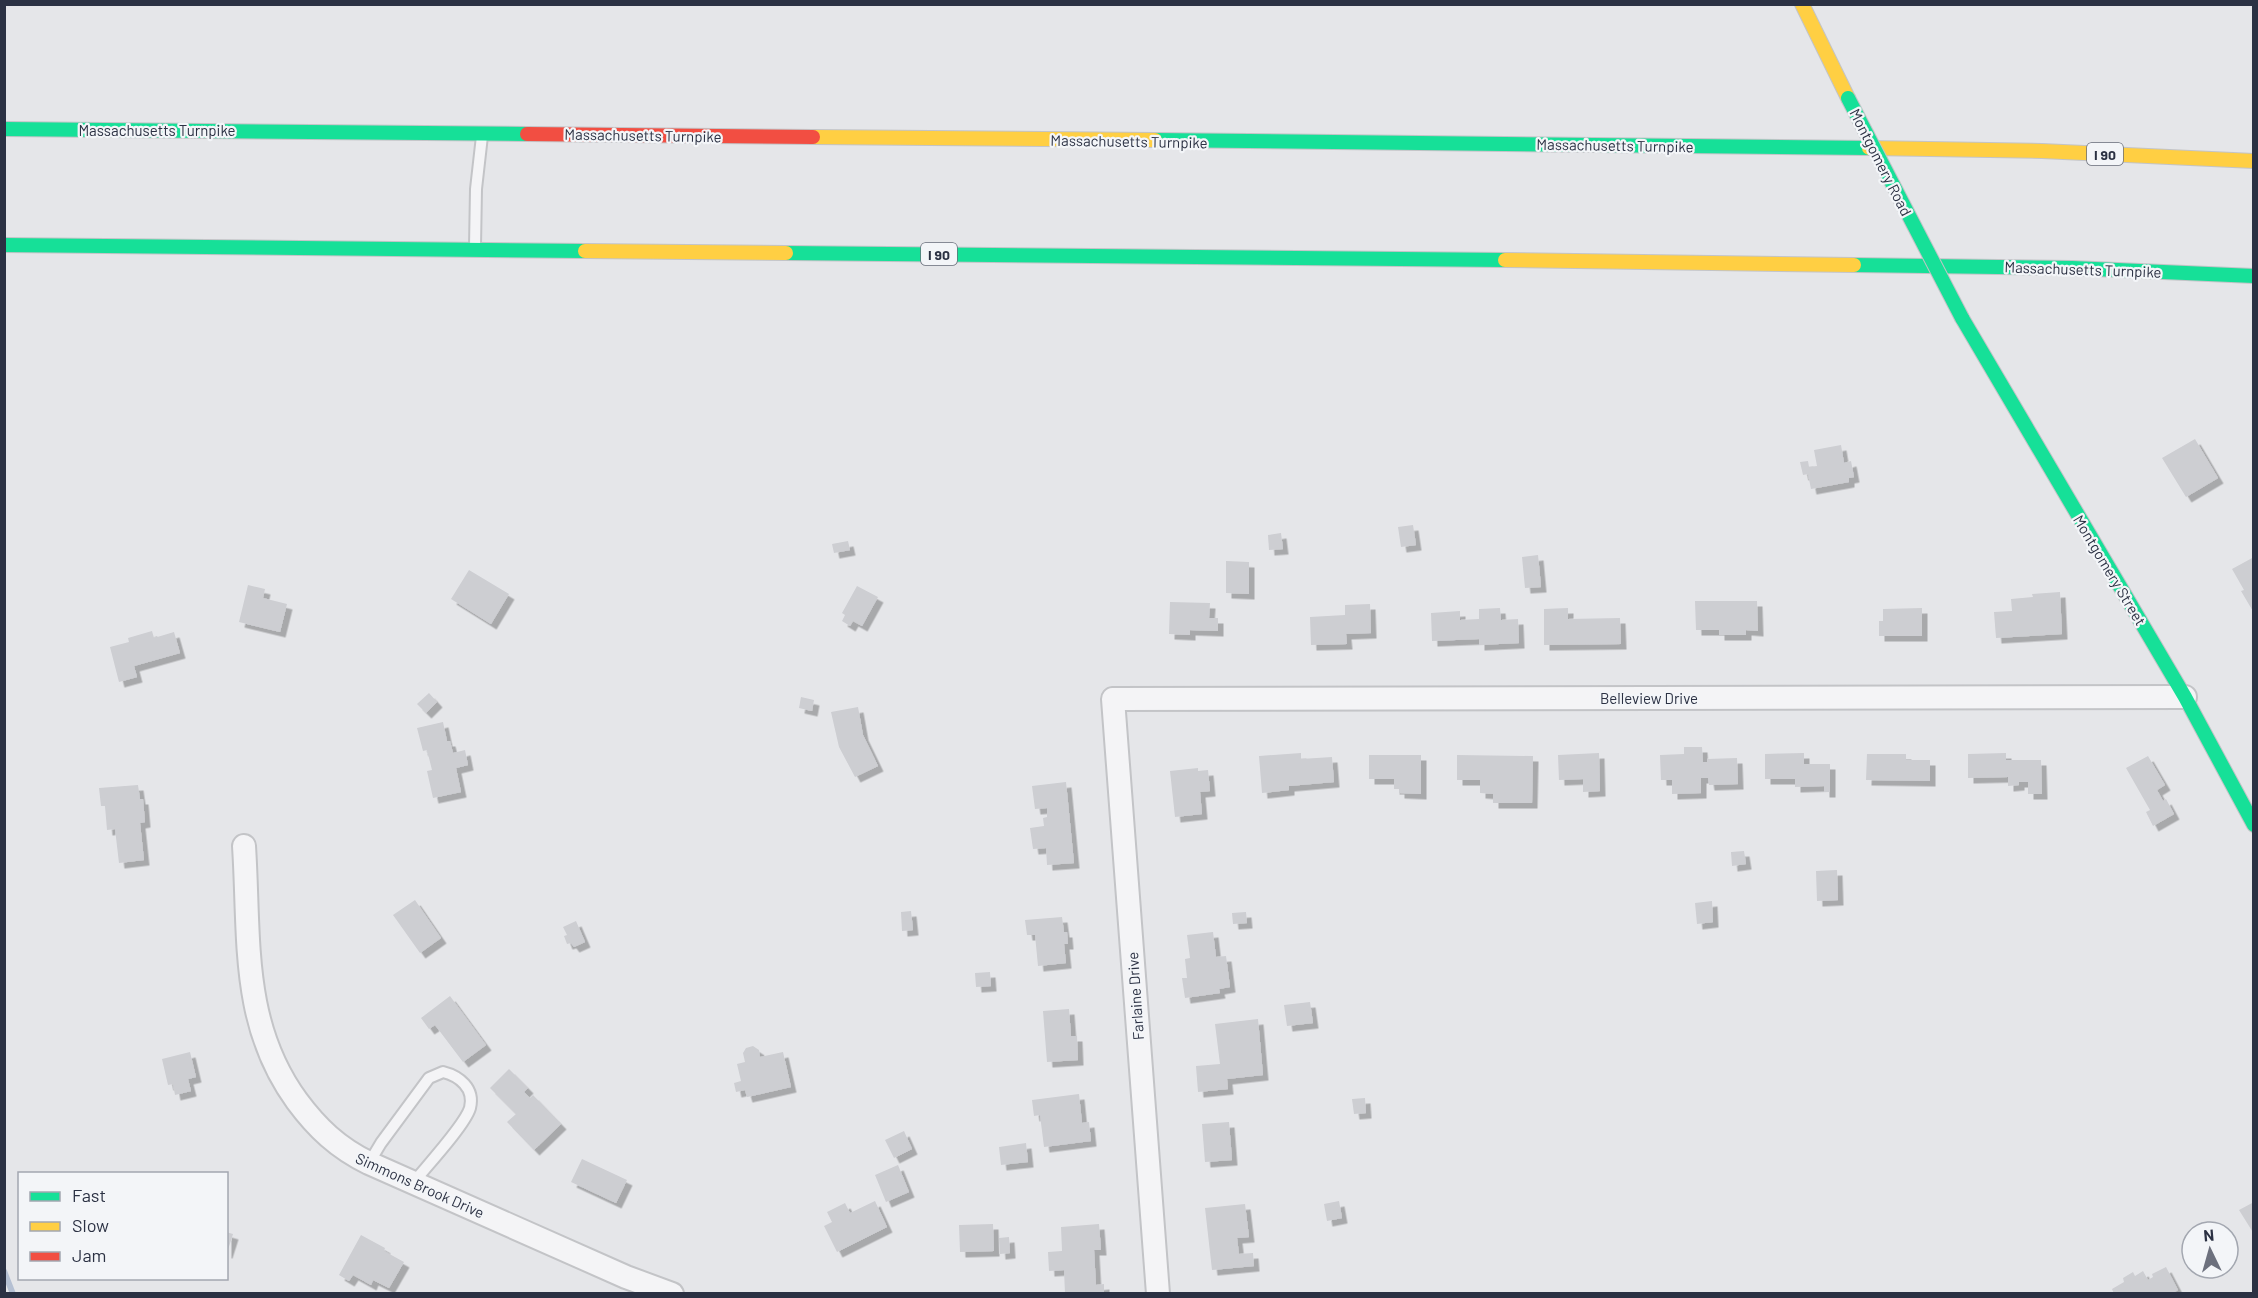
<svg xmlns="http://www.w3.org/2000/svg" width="2258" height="1298" viewBox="0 0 2258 1298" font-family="Barlow,sans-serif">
<defs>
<filter id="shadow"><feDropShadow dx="5.5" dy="5.5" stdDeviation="0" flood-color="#0004"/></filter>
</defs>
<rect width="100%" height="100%" fill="#e5e6e9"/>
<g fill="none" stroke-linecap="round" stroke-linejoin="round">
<polyline stroke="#b5c0d3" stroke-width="6" points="4,1271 13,1294"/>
</g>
<g fill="#cdced2" filter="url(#shadow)">
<polygon points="2195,439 2218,478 2186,497 2162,458"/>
<polygon points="1841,445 1844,463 1851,461 1854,477 1849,478 1849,482 1811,489 1808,474 1803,475 1800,462 1808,461 1809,467 1817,466 1814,450"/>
<polygon points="1413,525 1416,545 1401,547 1398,527"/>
<polygon points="1281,533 1283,549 1269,550 1268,535"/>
<polygon points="848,541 850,550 834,553 832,544"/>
<polygon points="1538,555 1541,587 1525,588 1522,557"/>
<polygon points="2254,557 2254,613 2241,591 2244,590 2232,569"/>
<polygon points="1226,561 1249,562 1249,594 1226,593"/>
<polygon points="469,570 509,594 491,624 451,599"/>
<polygon points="248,585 265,589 263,598 287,604 280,632 239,622"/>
<polygon points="857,586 878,597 862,626 853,621 850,626 842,621 845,615 842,613"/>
<polygon points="2060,592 2062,634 1996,638 1994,612 2012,611 2011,599 2033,597 2032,594"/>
<polygon points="1695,601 1757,601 1758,631 1746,630 1746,635 1719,635 1719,630 1696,630"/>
<polygon points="1170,602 1210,603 1209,618 1218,618 1218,631 1190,630 1190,635 1169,634"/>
<polygon points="1370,604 1371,633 1346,634 1347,644 1311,645 1310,617 1345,615 1345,605"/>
<polygon points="1500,608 1501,620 1518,619 1519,643 1479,645 1479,639 1432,641 1431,613 1460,611 1460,620 1479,619 1479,609"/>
<polygon points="1568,608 1568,619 1620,618 1621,644 1544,645 1544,609"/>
<polygon points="1922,608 1922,636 1879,636 1879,621 1883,621 1883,609"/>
<polygon points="152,631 154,638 174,632 180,653 134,666 137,677 119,682 110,647 129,642 128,638"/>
<polygon points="429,693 437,702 426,713 417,704"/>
<polygon points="801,697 814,700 812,711 799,708"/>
<polygon points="858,707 863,735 878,766 855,777 839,747 831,712"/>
<polygon points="443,722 447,741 450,741 453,753 465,750 468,765 456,768 461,792 433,798 427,771 432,770 427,750 423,751 417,728"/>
<polygon points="1684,747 1702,747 1703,762 1707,762 1707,759 1737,758 1738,784 1709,785 1708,778 1701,778 1701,793 1672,794 1672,780 1661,780 1660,755 1684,754"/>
<polygon points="1301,753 1301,759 1332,757 1334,782 1289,786 1289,790 1262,793 1259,756"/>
<polygon points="1599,753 1600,791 1583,792 1583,779 1559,780 1558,755"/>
<polygon points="1804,753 1804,764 1830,764 1830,792 1824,792 1824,786 1795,787 1795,779 1765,779 1765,754"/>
<polygon points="2006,753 2006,760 2041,760 2042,794 2028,794 2028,782 2019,782 2019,785 2008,786 2008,777 1968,778 1968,754"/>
<polygon points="1867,754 1906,754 1906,760 1930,760 1930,781 1866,780"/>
<polygon points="1369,755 1421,755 1421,794 1399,793 1399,789 1394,789 1394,779 1369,779"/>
<polygon points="1457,755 1533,756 1532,803 1493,803 1493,794 1480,793 1480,780 1457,780"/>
<polygon points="2148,756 2165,785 2157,790 2163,801 2166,799 2174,814 2153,826 2146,812 2150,810 2126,768"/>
<polygon points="1198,768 1198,771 1208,770 1210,791 1200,792 1202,814 1175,817 1170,771"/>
<polygon points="1066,782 1074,863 1047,865 1046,848 1033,849 1030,828 1044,826 1043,818 1047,817 1047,808 1035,809 1032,786"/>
<polygon points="138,785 140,799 143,799 145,822 140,823 144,860 119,863 115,829 107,830 105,806 101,806 99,788"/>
<polygon points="1744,851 1746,864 1732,866 1731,852"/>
<polygon points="1837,870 1838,900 1817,901 1816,871"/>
<polygon points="415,900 441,938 420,953 393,915"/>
<polygon points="1712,901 1713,922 1697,924 1695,903"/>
<polygon points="911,911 913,930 902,931 901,912"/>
<polygon points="1246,912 1247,923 1233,924 1232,913"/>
<polygon points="1062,917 1064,932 1067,932 1068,944 1064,944 1066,963 1038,966 1035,935 1027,935 1025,920"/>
<polygon points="576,921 585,942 574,947 571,943 567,944 564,936 567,935 563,927"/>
<polygon points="1213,932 1216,957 1226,956 1230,987 1219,989 1220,993 1185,998 1182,978 1187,978 1185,959 1190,958 1187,935"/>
<polygon points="990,972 991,986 976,987 975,973"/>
<polygon points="450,996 486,1045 463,1062 435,1025 429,1029 421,1018"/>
<polygon points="1310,1002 1313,1023 1287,1026 1284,1005"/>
<polygon points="1069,1009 1071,1036 1077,1036 1078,1060 1047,1062 1043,1011"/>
<polygon points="1258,1019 1263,1075 1227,1079 1228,1089 1198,1092 1196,1066 1220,1064 1215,1024"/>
<polygon points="753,1046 759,1050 760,1057 783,1052 791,1087 747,1097 745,1090 736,1092 734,1083 741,1081 737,1064 745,1062 743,1053 746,1048"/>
<polygon points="190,1052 196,1077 188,1079 191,1091 175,1095 173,1084 168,1085 162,1059"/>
<polygon points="509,1069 528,1088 524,1092 530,1098 533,1095 561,1124 534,1150 507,1122 516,1114 490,1088"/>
<polygon points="1079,1094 1082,1123 1089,1122 1091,1141 1044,1147 1040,1115 1034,1116 1032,1100"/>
<polygon points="1365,1098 1366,1113 1354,1114 1352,1099"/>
<polygon points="1229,1122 1232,1160 1205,1162 1202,1124"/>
<polygon points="904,1131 912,1149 894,1158 885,1140"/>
<polygon points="1026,1143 1028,1162 1001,1165 999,1147"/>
<polygon points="582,1159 627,1180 616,1203 571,1182"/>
<polygon points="898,1165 909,1192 886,1202 875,1175"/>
<polygon points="875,1201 887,1227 837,1252 824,1226 832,1222 827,1212 845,1203 850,1213"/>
<polygon points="1339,1201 1342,1218 1327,1221 1324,1204"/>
<polygon points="2254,1202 2254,1234 2239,1210"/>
<polygon points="1245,1204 1249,1237 1237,1238 1239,1254 1253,1253 1254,1266 1212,1270 1205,1208"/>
<polygon points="993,1224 994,1251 960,1252 959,1225"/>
<polygon points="1099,1224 1101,1250 1094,1250 1096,1285 1104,1284 1104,1294 1065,1294 1064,1270 1049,1271 1048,1252 1062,1251 1061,1227"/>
<polygon points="226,1232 233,1234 227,1253 226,1253"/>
<polygon points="361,1235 385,1248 384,1251 404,1262 389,1288 373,1280 371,1285 353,1275 349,1281 339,1275"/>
<polygon points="1009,1237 1010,1253 1000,1254 999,1238"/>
<polygon points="2166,1267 2178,1290 2171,1294 2114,1294 2112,1289 2124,1282 2123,1278 2133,1272 2135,1276 2143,1271 2148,1280 2153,1277 2152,1274"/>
</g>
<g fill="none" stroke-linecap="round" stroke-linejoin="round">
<g stroke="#c3c4c7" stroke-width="14">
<g id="lane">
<polyline points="475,246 476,189 482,136"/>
<path d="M369 1163 381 1143 429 1078 443 1072C459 1076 475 1088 470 1108 465 1125 426 1167 413 1183"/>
</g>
</g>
<g stroke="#c3c4c7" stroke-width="26">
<g id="street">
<path d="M244 846C250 937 240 1023 297 1101 317 1128 338 1148 369 1163L626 1277 672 1294"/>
<polyline points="1158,1294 1113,699 2185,697"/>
</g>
</g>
<g stroke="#c3c4c7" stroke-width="16">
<g id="fast">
<polyline points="4,129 527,134"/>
<polyline points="1155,140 1869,148"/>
<polyline points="4,245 585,251"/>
<polyline points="786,253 1505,260"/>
<polyline points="1854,265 2072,268 2254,276"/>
<polyline points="1962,318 2185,697 2254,825"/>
</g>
</g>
<g stroke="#c3c4c7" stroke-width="16">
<g id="slow">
<polyline points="1802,4 1848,98"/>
<polyline points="813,137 1155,140"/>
<polyline points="1869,148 2042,151 2254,161"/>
<polyline points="585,251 786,253"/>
<polyline points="1505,260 1854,265"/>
</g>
</g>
<g stroke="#c3c4c7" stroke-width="16">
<polyline id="jam" points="527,134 813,137"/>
</g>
<use href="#lane" stroke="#f4f4f6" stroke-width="10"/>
<use href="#street" stroke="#f4f4f6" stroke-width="22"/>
<use href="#fast" stroke="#16e098" stroke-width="14"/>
<use href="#slow" stroke="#ffcf43" stroke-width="14"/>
<use href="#jam" stroke="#f24e42" stroke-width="14"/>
<g stroke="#c3c4c7" stroke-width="16" stroke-linecap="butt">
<polyline id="fast-bridge" points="1848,98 1962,318"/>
</g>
<use href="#fast-bridge" stroke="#16e098" stroke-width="14"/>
</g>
<g text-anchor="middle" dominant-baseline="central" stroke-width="4.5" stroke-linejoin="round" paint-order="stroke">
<g fill="#f3f5f8" stroke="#676c79" stroke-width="1.5">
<rect x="2087" y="143" width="36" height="22" rx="4.5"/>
<rect x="921" y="243" width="36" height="22" rx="4.5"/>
</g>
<g font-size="14" font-weight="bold" fill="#2b3143">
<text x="2105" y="154">I 90</text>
<text x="939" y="254">I 90</text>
</g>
<g font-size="15" fill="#2b3143" stroke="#f3f5f8">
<text x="157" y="130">Massachusetts Turnpike</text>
<text transform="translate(643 135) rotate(1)">Massachusetts Turnpike</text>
<text transform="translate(1129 141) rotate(1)">Massachusetts Turnpike</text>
<text transform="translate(1615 145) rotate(1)">Massachusetts Turnpike</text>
<text transform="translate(1881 162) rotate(63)">Montgomery Road</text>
<text transform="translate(2083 269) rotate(2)">Massachusetts Turnpike</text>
<text transform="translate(2110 570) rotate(59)">Montgomery Street</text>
<text x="1649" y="698">Belleview Drive</text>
<text transform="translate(1135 996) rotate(-94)">Farlaine Drive</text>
<text transform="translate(420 1185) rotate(24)">Simmons Brook Drive</text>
</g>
</g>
<rect width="2258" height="1298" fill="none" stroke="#2b3143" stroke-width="12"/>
<rect x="18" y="1172" width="210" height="108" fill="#f3f5f8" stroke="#a3a7b0" stroke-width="1.5"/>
<rect x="30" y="1192" width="30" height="9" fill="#16e098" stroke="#a3a7b0" stroke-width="1.5"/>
<text x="72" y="1202" font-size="18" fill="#2b3143">Fast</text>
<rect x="30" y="1222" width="30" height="9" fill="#ffcf43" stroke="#a3a7b0" stroke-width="1.5"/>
<text x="72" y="1232" font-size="18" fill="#2b3143">Slow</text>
<rect x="30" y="1252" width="30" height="9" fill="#f24e42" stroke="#a3a7b0" stroke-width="1.5"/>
<text x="72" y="1262" font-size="18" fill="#2b3143">Jam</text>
<g transform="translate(2210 1250) rotate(355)"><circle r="28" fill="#f3f5f8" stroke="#a3a7b0" stroke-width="1.5"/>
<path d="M0-4.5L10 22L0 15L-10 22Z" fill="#6c707d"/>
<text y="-9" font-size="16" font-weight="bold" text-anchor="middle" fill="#2b3143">N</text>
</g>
</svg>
